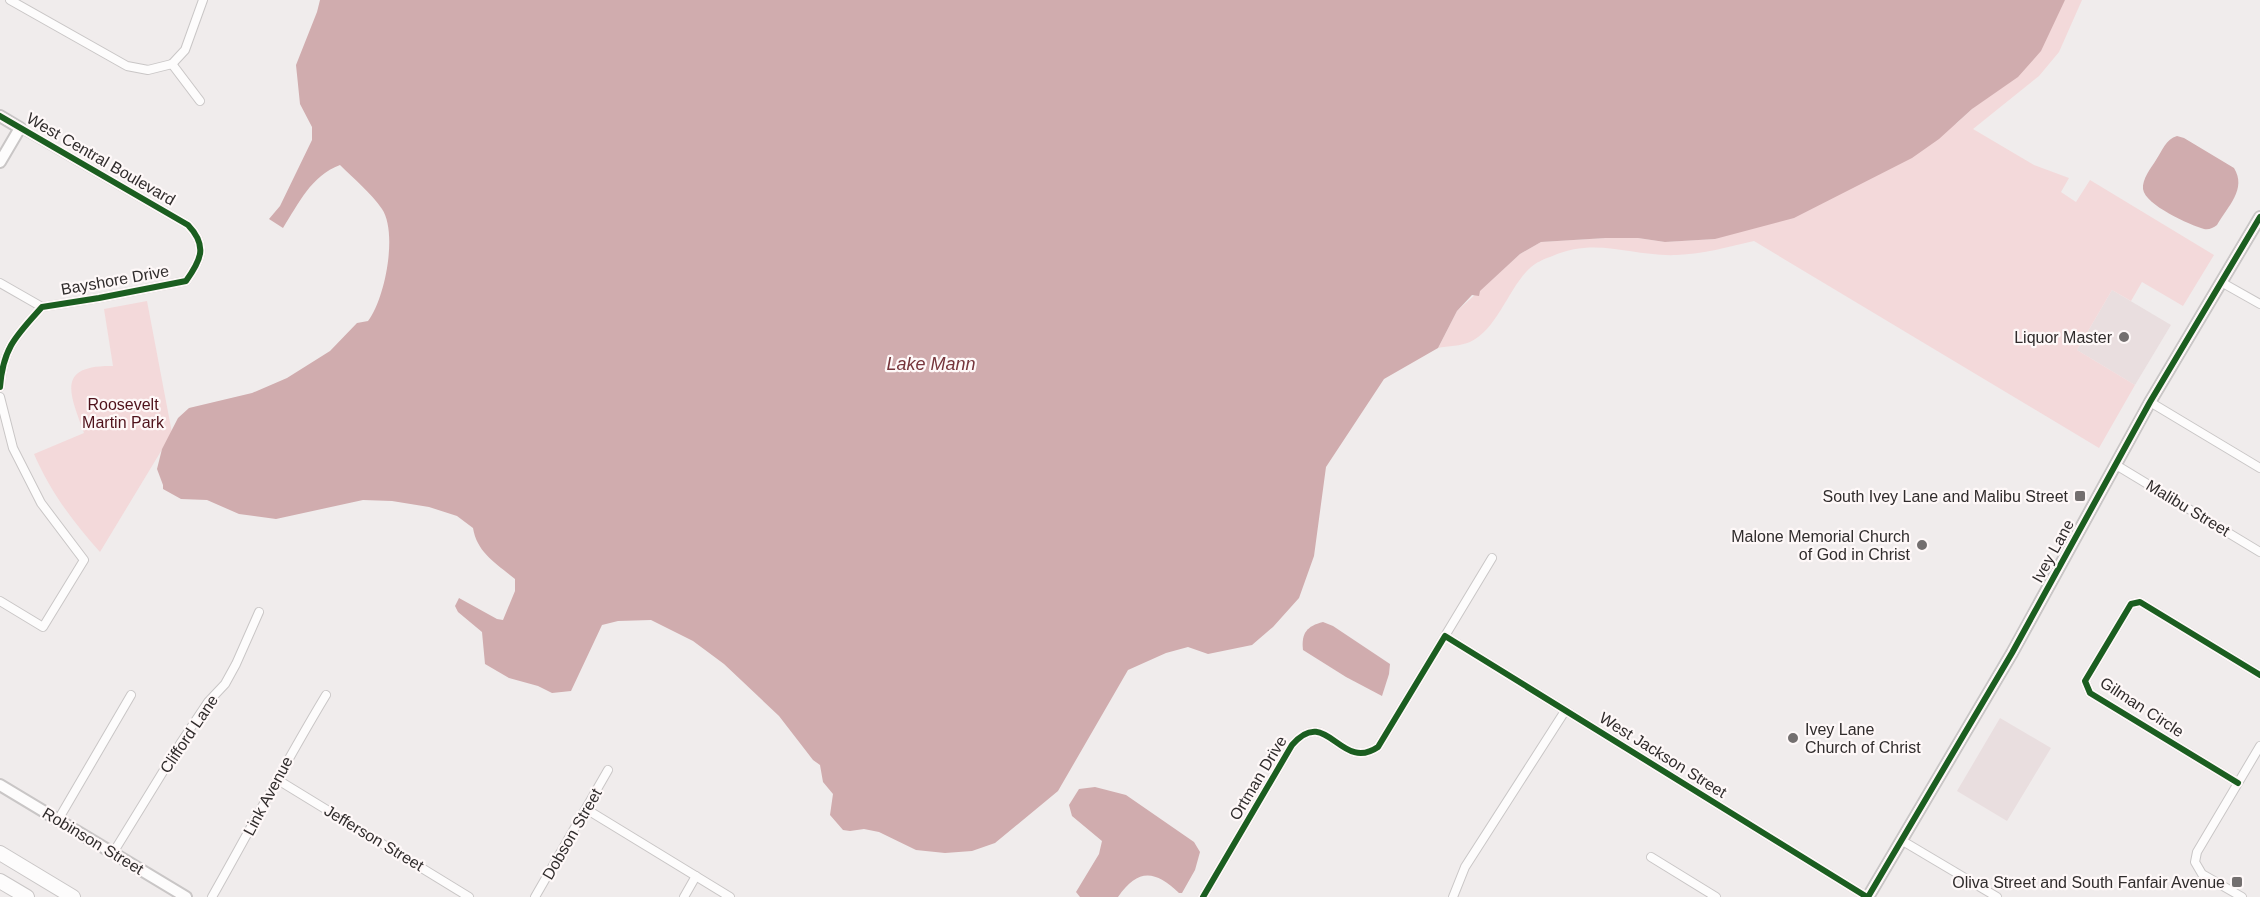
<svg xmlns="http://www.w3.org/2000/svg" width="2260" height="897" viewBox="0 0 2260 897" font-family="Arial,sans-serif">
<rect width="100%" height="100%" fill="#f0ecec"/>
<g fill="#e9dedf">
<polygon points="2112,290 2171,325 2135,385 2077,350"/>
<polygon points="2000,718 2051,748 2007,821 1957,791"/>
</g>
<g fill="#f3d9da">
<path d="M2065 0H2082L2059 52 2039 76 1973 129 2034 165 2069 178 2061 192 2076 202 2090 180 2214 255 2183 306 2142 282 2131 301 2112 290 2077 350 2135 385 2099 448 1754 241C1728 247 1703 254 1677 255 1630 257 1597 236 1550 257 1544 259 1535 263 1530 268 1509 287 1497 330 1470 342 1461 346 1448 346 1438 348L1457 311 1520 254 1541 242 1606 238H1638L1665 242 1715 239 1957 123 1972 109Z"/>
<path d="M147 301 172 433 100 552C73 522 50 491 34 454L84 433C70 394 55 365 113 366L104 309Z"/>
</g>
<g fill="#d0acae">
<path d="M320 0H2065L2041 51 2018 77 1972 109 1939 139 1912 158 1794 218 1715 239 1665 242 1638 238H1606L1541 242 1520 254 1480 291 1479 296 1472 295 1457 311 1438 348 1384 379 1326 467 1314 556 1299 598 1273 627 1252 645 1208 654 1188 647 1166 653 1128 670 1058 791 995 843 972 851 945 853 916 850 879 832 864 829 850 831 843 830 830 815 833 794 823 782 820 765 813 760 779 716 724 664 693 641 651 620 618 621 602 625 571 691 552 693 538 686 509 678 485 664 482 632 458 612 455 606 459 598 497 619 503 620 515 591V579C497 564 477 553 473 528L457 516 429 507 392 501 363 500 276 519 239 514 207 500 181 499 163 489V485L157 469 162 449 178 418 189 408 252 393 287 378 330 351 357 323 368 321C385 299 398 233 382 209 371 193 354 179 340 165 311 176 299 203 283 228L269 219 280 206 312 140V127L300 104 296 65 317 12Z"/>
<path d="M2177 136 2184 138 2234 168C2247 189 2228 206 2217 225 2213 228 2209 230 2204 229 2190 225 2145 205 2143 189 2142 179 2151 168 2156 160 2162 151 2166 139 2177 136Z"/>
<path d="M1323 622 1333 626 1390 664 1389 674 1382 696 1346 677 1303 650C1301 633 1307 626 1323 622Z"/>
<path d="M1095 787 1126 795 1194 842 1200 852 1195 870 1182 893H1179C1155 870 1138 868 1118 897H1080L1076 892 1099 854 1102 841 1072 816 1069 805 1079 789Z"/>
</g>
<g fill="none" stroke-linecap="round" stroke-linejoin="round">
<g stroke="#c9c6c6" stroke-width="10">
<g id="street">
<polyline points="10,0 127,66 148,70 172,64"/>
<polyline points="172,64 185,50 203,0"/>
<polyline points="172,64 200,101"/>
<polyline points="2221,282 2260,304"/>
<polyline points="0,283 42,307"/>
<path d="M0 387C3 347 17 335 42 307L99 298 186 281C201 260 208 246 188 225L20 128"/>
<polyline points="0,397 13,448 41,503 84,560 43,627 0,601"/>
<polyline points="2150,402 2260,468"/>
<polyline points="2116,465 2260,552"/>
<polyline points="1445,636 1867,897"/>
<polyline points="278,780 469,897"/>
<polyline points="2238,783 2090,693 2085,681 2131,604 2140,602 2260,675"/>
<polyline points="586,809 730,897"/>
<polyline points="58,820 131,695"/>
<polyline points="1901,840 1997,897"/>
<polyline points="113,853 180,744 208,702 225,684 236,664 259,612"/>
<polyline points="1651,857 1716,897"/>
<path d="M212 897C250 830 286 761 326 695"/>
<polyline points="535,897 608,770"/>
<polyline points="684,897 696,876"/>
<path d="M1203 897 1292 745C1327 704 1340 773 1378 747L1492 558"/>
<polyline points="1453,897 1465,867 1565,711"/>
<polyline points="2242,897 2202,874 2195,862 2197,852 2260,746"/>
</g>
</g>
<g stroke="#c9c6c6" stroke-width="14">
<g id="secondary">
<polyline points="0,116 20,128 0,162"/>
<polyline points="0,785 186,897"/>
<polyline points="1868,897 2012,653 2150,402 2260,217"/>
</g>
</g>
<g stroke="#c9c6c6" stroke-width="16">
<g id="highway">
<polyline points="0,853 73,897"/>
<polyline points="0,881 27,897"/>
</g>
</g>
<use href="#street" stroke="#fdfcfc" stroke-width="8"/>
<use href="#secondary" stroke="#fdfcfc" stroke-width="10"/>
<use href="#highway" stroke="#fdfcfc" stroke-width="14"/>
<g stroke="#fef8f8" stroke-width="10">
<g id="cycleway">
<path d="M0 116 188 225C208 246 201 260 186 281L99 298 42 307C17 335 3 347 0 387"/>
<polyline points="2238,783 2090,693 2085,681 2131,604 2140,602 2260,675"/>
<path d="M1203 897 1292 745C1327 704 1340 773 1378 747L1445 636 1867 897"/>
<polyline points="1868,897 2012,653 2150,402 2260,217"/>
</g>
</g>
<use href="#cycleway" stroke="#1b5e20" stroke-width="6"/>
</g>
<g fill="#736f6f" stroke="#fef8f8" stroke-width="2">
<circle cx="2124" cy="337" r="6"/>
<rect x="2074" y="490" width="12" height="12" rx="3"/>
<circle cx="1922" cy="545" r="6"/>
<circle cx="1793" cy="738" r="6"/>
<rect x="2231" y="876" width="12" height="12" rx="3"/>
</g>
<g text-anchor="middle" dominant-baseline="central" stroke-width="4.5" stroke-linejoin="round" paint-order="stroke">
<g font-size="16" fill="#302c2c" stroke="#fef8f8">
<text transform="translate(101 159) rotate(30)">West Central Boulevard</text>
<text transform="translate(115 280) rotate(-10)">Bayshore Drive</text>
<text transform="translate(2188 508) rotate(31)">Malibu Street</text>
<text transform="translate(2053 551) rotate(-61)">Ivey Lane</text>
<text transform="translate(2142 707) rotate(33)">Gilman Circle</text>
<text transform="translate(189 734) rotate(-56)">Clifford Lane</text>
<text transform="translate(1663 755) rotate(32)">West Jackson Street</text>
<text transform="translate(1258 778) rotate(-59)">Ortman Drive</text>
<text transform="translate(268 796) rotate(-62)">Link Avenue</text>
<text transform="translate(572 834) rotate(-60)">Dobson Street</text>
<text transform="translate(374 838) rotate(31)">Jefferson Street</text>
<text transform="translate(93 841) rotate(31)">Robinson Street</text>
</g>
<g font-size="16" fill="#302c2c" stroke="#fef8f8" text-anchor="end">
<text x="2112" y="337">Liquor Master</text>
<text x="2068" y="496">South Ivey Lane and Malibu Street</text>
<text x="1910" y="536">Malone Memorial Church<tspan x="1910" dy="18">of God in Christ</tspan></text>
<text x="1805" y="729" text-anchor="start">Ivey Lane<tspan x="1805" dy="18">Church of Christ</tspan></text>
<text x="2225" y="882">Oliva Street and South Fanfair Avenue</text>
</g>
<g font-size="16" fill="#4f121b" stroke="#fef8f8">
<text x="123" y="404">Roosevelt<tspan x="123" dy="18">Martin Park</tspan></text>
</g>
<g font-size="18" font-style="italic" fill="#76353b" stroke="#fef8f8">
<text x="931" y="364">Lake Mann</text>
</g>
</g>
</svg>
